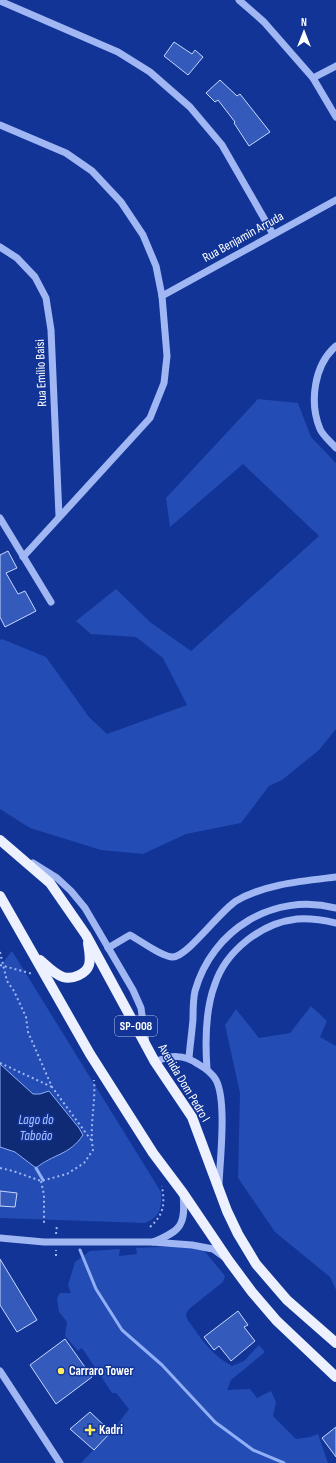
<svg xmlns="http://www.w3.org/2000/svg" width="336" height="1463" viewBox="0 0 336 1463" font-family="'Sofia Sans Condensed',sans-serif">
<rect width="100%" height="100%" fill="#113496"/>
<g fill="#234cb5">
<polygon points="258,399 298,403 311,437 336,463 336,729 319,750 282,780 269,786 241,823 186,834 143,854 101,850 30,828 0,809 0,640 2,639 46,657 89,717 107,734 187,705 163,658 136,637 91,634 76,621 116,589 150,622 191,651 319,536 243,464 170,527 166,498"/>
<path d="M12 951 161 1192C162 1208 160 1217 145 1223L0 1218V1147L15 1152 36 1168C53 1154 70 1155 82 1135L79 1128 49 1091 40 1094H33L0 1064V953L1 965Z"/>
<polygon points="311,1006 327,1021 320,1037 336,1046 336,1290 330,1277 275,1232 238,1178 240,1093 225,1025 236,1009 259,1038 290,1033"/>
<path d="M184 1246 202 1248 225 1276 223 1282 189 1309 186 1314 187 1319C200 1337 212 1356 232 1366L244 1361 259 1345 265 1352 231 1380 227 1390 250 1389 257 1398 271 1391 276 1402 273 1416 296 1439 310 1437 318 1434 328 1463H81L116 1426 129 1409 116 1393H112L82 1348 78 1351 65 1336 67 1322 59 1312 57 1298 60 1293H71L68 1285 75 1262 82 1257 90 1251 120 1249 119 1256 137 1254 136 1248Z"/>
</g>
<path fill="#102b76" stroke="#91aff7" d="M0 1064 33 1094H40L49 1091 79 1128 83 1135C70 1155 53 1154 36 1168L15 1152 0 1147Z"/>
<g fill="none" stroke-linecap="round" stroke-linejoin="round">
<g stroke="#91aff7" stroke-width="3">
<polyline points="36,1168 43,1180"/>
<polyline points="80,1250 96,1289 122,1330 162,1365 215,1422 253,1450 284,1463"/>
</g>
</g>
<g fill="#345abc" stroke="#c8d7fe">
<polygon points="174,42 192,54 195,50 203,57 188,75 164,56"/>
<polygon points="220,80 237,96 240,94 270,132 249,146 234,123 235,122 218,100 215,102 206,93"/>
<polygon points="8,551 17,568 6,573 18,594 25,591 36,611 5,627 0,617 0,555"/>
<polygon points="0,1191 17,1193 15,1207 0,1206"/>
<polygon points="0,1259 37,1320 17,1332 0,1305"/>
<polygon points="238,1311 248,1325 244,1327 255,1341 231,1361 219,1346 214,1350 204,1337"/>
<polygon points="65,1339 92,1377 56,1404 30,1365"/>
<polygon points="90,1412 111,1432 94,1450 70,1429"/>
<polygon points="336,1427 336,1457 322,1438"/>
</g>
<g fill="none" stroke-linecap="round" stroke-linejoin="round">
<g stroke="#a0b7f4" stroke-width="2" stroke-dasharray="2 3" stroke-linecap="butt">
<polyline points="0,952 7,981 14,991 26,1017 28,1032 52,1087 91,1140"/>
<polyline points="0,965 33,974"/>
<polyline points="0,1063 52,1087"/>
<path d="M0 1168 13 1171 41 1181 67 1174 84 1163 93 1150C89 1127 96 1103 94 1080"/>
<polyline points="41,1181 44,1195 44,1224"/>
<path d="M150 1227C164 1214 165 1205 162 1186"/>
<polyline points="56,1234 57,1225"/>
<polyline points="56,1256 56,1250"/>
</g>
<g stroke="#a0b7f4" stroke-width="7">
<polyline points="239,0 264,22 313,78 336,117"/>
<polyline points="0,1 118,52 150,72 190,107 222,145 273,234"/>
<polyline points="313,78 336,66"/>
<polyline points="0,125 66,153 92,171 121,202 143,235 156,266 162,296 167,356 164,383 150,418 23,557"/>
<polyline points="0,247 17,258 35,277 46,298 51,330 59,516"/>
<polyline points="162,296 336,200"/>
<path d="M336 346C314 365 309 402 320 429 323 436 331 442 336 448"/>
<polyline points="0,518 51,602"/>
<polyline points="33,863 57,878 71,891 85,908 133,990 141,1008 146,1043"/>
<path d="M108 948 130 935C141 941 162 957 173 957 188 956 219 912 236 901 265 884 303 881 336 877"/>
<path d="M189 1058C190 1045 192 1032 193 1019 193 1010 193 1000 195 991 212 930 273 892 336 908"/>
<path d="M155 1062C171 1055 183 1054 198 1064 205 1068 212 1073 216 1080 227 1101 220 1159 219 1184"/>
<path d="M207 1069C205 1041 205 1010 215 984 226 951 261 923 297 919 310 918 323 920 336 923"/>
<polyline points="0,1238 44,1242 152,1242 192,1245 213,1249 224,1257"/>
<path d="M153 1242C181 1231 186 1225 183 1194"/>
<polyline points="0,1371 60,1463"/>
</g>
<g stroke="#ecf0ff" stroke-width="10">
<polyline points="0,840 50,883 86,935 155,1062 192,1117 227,1211 238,1234 256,1264 287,1300 336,1343"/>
<polyline points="0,896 90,1054 153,1153 183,1193 229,1261 252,1292 276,1320 336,1377"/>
<path d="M40 960C47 966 54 974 63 977 72 980 86 974 89 965 91 958 89 950 88 943"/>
</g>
</g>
<g fill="#ffec62" stroke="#113496" stroke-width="1.5">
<circle cx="61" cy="1371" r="4"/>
<path d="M88 1424h4v4h4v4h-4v4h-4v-4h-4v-4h4z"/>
</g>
<g text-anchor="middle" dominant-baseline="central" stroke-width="3" stroke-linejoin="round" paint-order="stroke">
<rect fill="#113496" stroke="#b8c2e0" stroke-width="1" x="115" y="1016" width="42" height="20" rx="3"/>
<g font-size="12" font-weight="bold" fill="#fff">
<text x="136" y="1026">SP-008</text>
</g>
<g font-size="13" fill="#fff" stroke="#113496">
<text transform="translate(243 237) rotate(-29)">Rua Benjamin Arruda</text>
<text transform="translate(41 373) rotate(-92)">Rua Emílio Baisi</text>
<text transform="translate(184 1083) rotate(59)">Avenida Dom Pedro I</text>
</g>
<g font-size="13" font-weight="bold" fill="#fff" stroke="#113496" text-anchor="start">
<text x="69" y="1371">Carraro Tower</text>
<text x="99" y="1430">Kadri</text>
</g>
<g font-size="14" font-style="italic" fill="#acc2fa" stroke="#113496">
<text x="36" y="1119">Lago do<tspan x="36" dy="16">Taboão</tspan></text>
</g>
</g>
<g transform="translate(304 32)" stroke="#113496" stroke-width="3" paint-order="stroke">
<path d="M0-3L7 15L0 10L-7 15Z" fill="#ffffff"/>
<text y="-6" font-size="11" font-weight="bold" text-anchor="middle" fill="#ffffff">N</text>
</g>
</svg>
